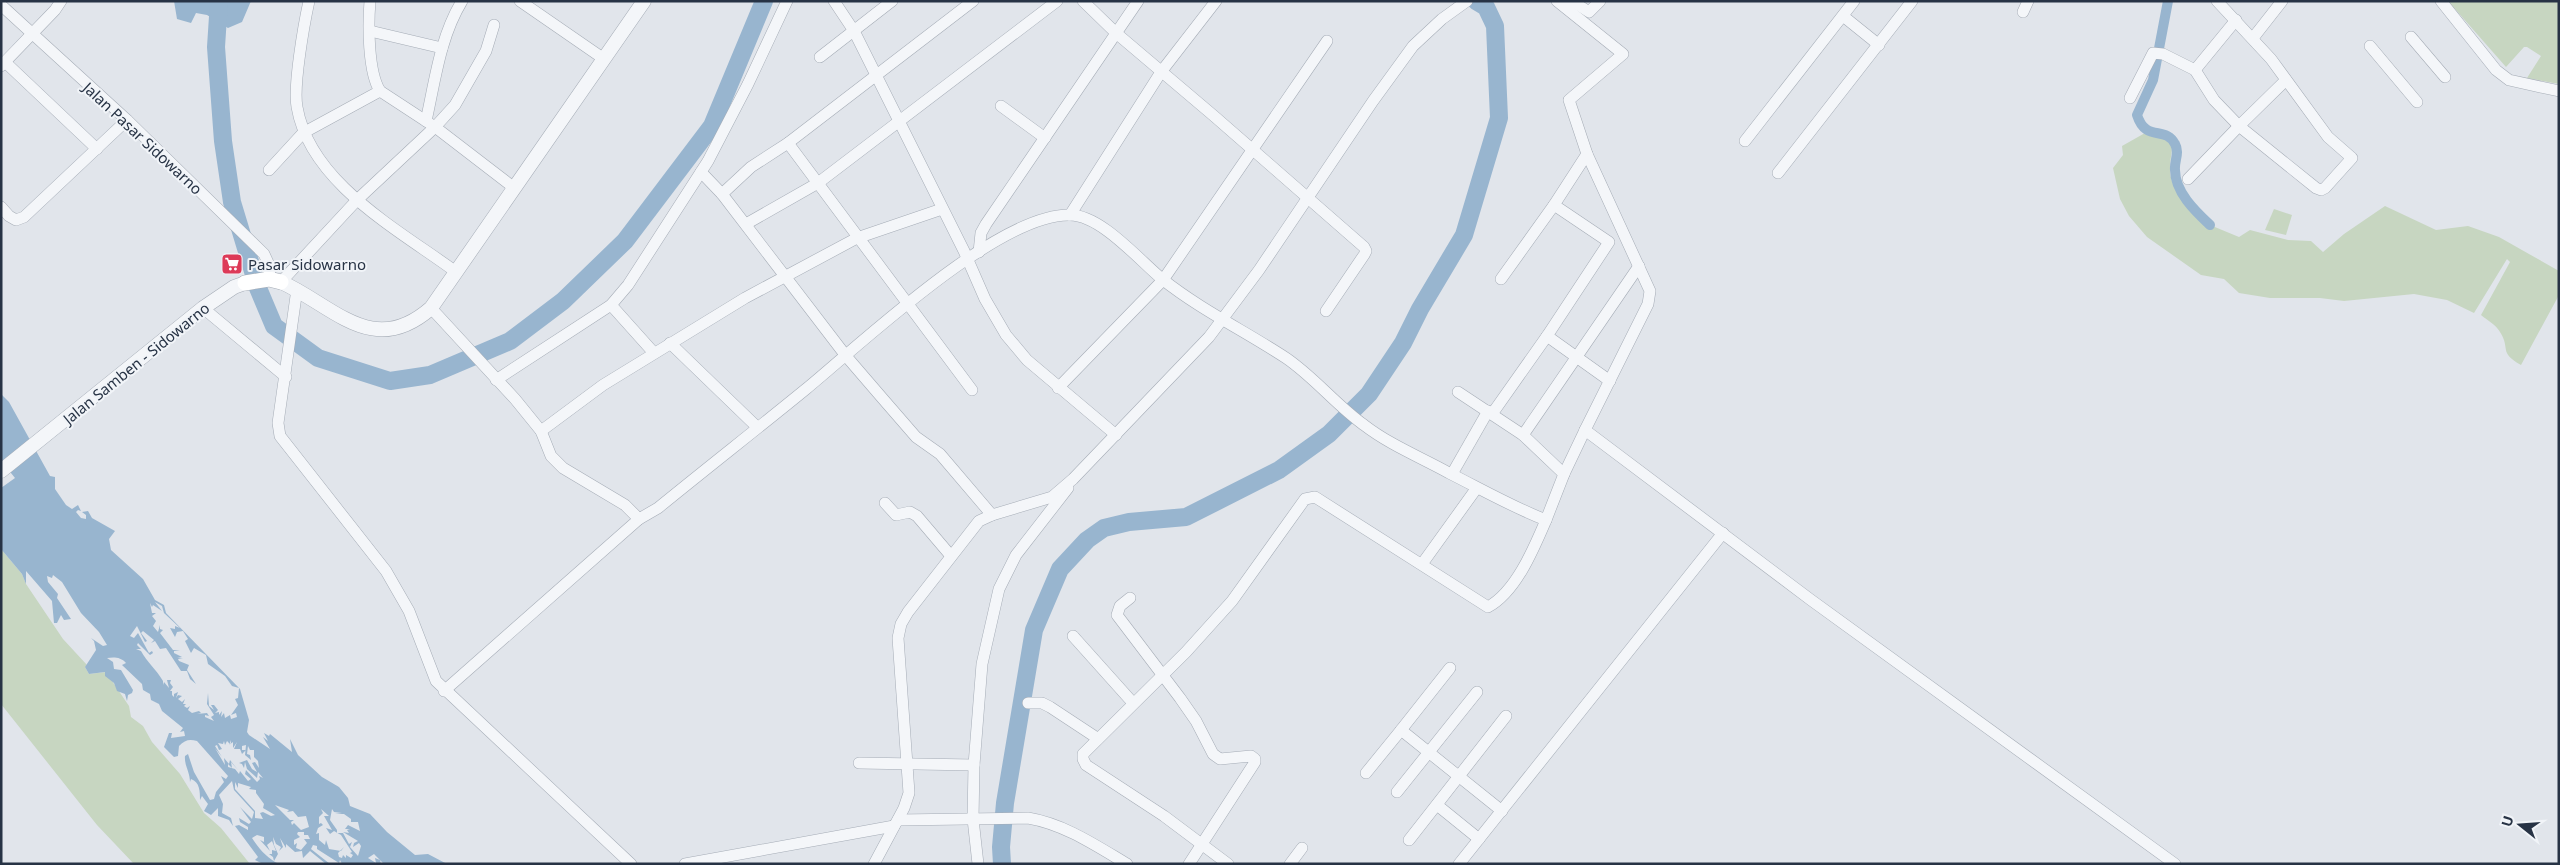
<svg xmlns="http://www.w3.org/2000/svg" width="2560" height="865" viewBox="0 0 2560 865" font-family="'Noto Sans',sans-serif">
<rect width="100%" height="100%" fill="#e1e5eb"/>
<g fill="#c7d6c1">
<polygon points="2448,1 2559,1 2559,84 2527,78 2541,56 2527,47 2524,47 2506,67"/>
<path d="M2145 133 2162 137 2172 145C2172 154 2170 160 2170 168 2169 191 2193 213 2208 227L2210 225 2239 237 2250 230 2288 240 2311 241 2323 252 2344 234 2385 206 2436 230 2468 226 2499 237 2559 271V295L2521 365C2498 352 2511 349 2500 332 2496 325 2487 320 2481 315L2510 262 2507 259 2474 313 2447 300 2414 294 2344 301 2320 298H2270L2239 293 2224 279 2201 275 2147 237 2129 216 2120 199 2113 168 2123 155 2122 146Z"/>
<polygon points="2274,209 2292,215 2286,235 2265,230"/>
<polygon points="1,549 22,574 26,584 63,639 87,665 85,667 89,674 106,672 129,706 131,717 143,726 152,742 180,774 204,813 221,828 250,864 134,864 97,825 1,704"/>
</g>
<g fill="#98b5cf" fill-rule="evenodd">
<polygon points="174,1 251,1 242,22 228,28 207,15 196,13 191,23 177,19"/>
<path d="M1 394 9 402 50 476 55 477V489L66 505 72 509 78 505 81 511 78 510 76 512 81 518 86 519V515L82 512 88 511 92 518 115 531 109 539 111 550 143 579 155 600 164 605 166 613 240 689 249 720 247 732 249 735 270 749 263 737 268 741 264 733 269 736 270 734 292 752 290 739 298 755 322 777 339 787 348 798 350 806 370 814 387 832 415 855 428 854 447 864H384L374 854 368 858 376 863 375 858 380 860 381 864H342L340 860 339 863 317 849V846L313 845 311 849 330 864H326L310 851 303 858 302 851 295 852 286 844V848L280 838 283 847 279 851 281 847 276 844 273 837 274 845 278 854 274 861 273 857 269 854H272V850L276 851 272 841 267 845 270 851 260 840 264 842V837L257 835 252 838C260 850 267 858 279 864H263L255 860 258 857 235 826 239 825 248 830V827L240 822 239 818 249 824 251 822 240 807 252 819 254 812 234 790 232 781 219 795 223 804 222 813 231 818 233 826 229 820 218 816V808L211 815 204 811 208 804 202 796 200 800C200 792 200 782 191 779L190 782C190 772 184 765 185 756L188 754 194 772 210 800 214 799 216 792 224 782 221 776 226 779 228 776 197 741C189 739 185 740 179 746L178 756 174 757 164 747 169 733H172L171 738 185 736 184 731 180 732 183 728 162 711 159 704 151 700 150 694 143 690 142 684 122 665 126 663C121 657 114 657 107 658L113 662 114 669 121 670 133 690 132 693 128 695 127 701 125 694 117 691 114 683 105 676V672L89 674 85 667 96 650 94 641 91 638 103 646 107 645 99 632 81 613 62 582 53 575 52 578 47 576 48 582 58 594 57 598 71 619 64 620 61 615 57 623H54L52 601 26 571V584L22 574 1 549V488L15 478 3 463 1 464ZM155 602 162 606 164 613 180 628 175 626V629L170 628 175 637 177 632 183 631 188 639 185 641 191 653 194 648 206 655 208 664 225 676 232 686 239 688 238 698 235 699 238 705 231 715 236 713 237 717 231 719 230 715 225 718 224 713 221 717 222 711 219 715V712L215 713 218 710 214 705H211L214 710 209 706 208 693 207 704 214 715 211 717 214 721 205 717V715L209 716 207 713 197 714 201 713 199 711 192 713 188 710 190 706 187 708 184 706 186 704H183L185 699 182 702 178 699 182 696 178 695 176 698 178 692 174 694V697L172 695V691H170L173 687 170 683 171 680H167L169 688 164 682 163 685V681C156 669 147 662 141 651L136 649H141L137 645 138 643 150 655 153 653 152 651 149 653 138 633 134 638 130 636 137 626 145 642 147 641 141 633 143 631 154 640 151 643 155 641 160 649 166 648 181 671H187L190 679 196 684 187 670 189 665 179 661 178 659 183 658H177L182 657 174 653V651L180 650H173L160 633 163 630 160 629V625L158 632 153 626 156 621 152 616 156 613H152L150 603 152 607 153 605 162 611ZM230 740 231 743 229 745 233 742V748L237 742 234 749H240L242 754 246 750H242V746L246 745 245 755 251 760 250 755 247 754 248 746 250 750H254V757L258 761 259 768 255 762 252 763 257 772 252 769 247 760 239 763 242 764 239 766 242 764 244 768 245 762 247 769 257 778 258 772 263 778 259 776 260 779 257 782 246 770 245 774 251 779 248 781 240 771 239 774 235 769 228 767V764L232 768 231 762 238 770 230 760 229 764 224 758 225 765 215 748 222 757 215 746 217 745 219 750 222 749 218 743 223 744 224 741 225 745 227 741 230 744ZM235 782 238 788V783L251 787 249 789 256 790V793L264 804 263 808 275 815 271 816 263 812 260 813 263 819 255 818V811L235 789ZM275 805 289 810 287 812 293 811 298 817 306 816 309 827 301 830 294 823 292 825 291 822 294 820H290ZM321 809 329 816H324L332 830 326 828 330 834 334 831 341 835 352 852 350 853 353 855 351 858 346 855V858L343 855 342 858 339 857 338 853 344 847 341 851 329 849 326 840 325 845 319 840V833L316 834 318 828 323 825 321 823 319 824V817L323 813ZM332 809 334 812 342 813 335 814H344L351 819V822H358L360 831 348 825 345 829H350L347 830 349 833 343 832 358 841 354 843 353 847 359 843 361 846 358 856 350 847 352 842 349 844 343 833H337V830L330 820ZM298 832H304V835H308L310 839H304L307 843 301 850 296 848 297 843 294 845V840L300 837 297 834Z"/>
</g>
<g fill="none" stroke-linecap="round" stroke-linejoin="round">
<path stroke="#98b5cf" stroke-width="10" d="M2168 1 2153 80 2137 115C2146 143 2165 125 2175 144 2180 153 2174 161 2175 170 2175 192 2195 211 2210 225"/>
<g stroke="#98b5cf" stroke-width="18">
<polyline points="219,1 216,47 223,141 232,202 258,288 274,326 318,358 390,381 430,375 510,341 563,301 625,241 712,126 764,1"/>
<polyline points="1002,864 1001,847 1005,803 1034,630 1060,569 1087,540 1104,528 1129,522 1186,517 1279,470 1329,434 1369,394 1403,343 1420,309 1464,235 1499,118 1495,26 1486,7 1476,1"/>
</g>
<g stroke="#a5acb6" stroke-width="12">
<g id="minor">
<path d="M309 1C304 24 293 86 297 107 310 183 399 230 456 272"/>
<path d="M370 1C368 25 368 72 380 91L435 127 513 187"/>
<polyline points="520,1 604,59"/>
<polyline points="834,1 854,31 964,251 985,299 1006,335 1027,360 1116,435"/>
<polyline points="1083,1 1116,33 1214,116 1364,247 1366,251 1364,255 1326,311"/>
<polyline points="1557,1 1623,54 1569,100 1587,154 1554,205 1609,242 1547,336 1610,381"/>
<polyline points="1572,1 1589,12 1600,1"/>
<polyline points="2441,1 2496,70 2509,80 2559,91"/>
<polyline points="1,5 127,120 264,254 270,267 269,279"/>
<polyline points="2023,12 2028,1"/>
<polyline points="1843,16 1879,45"/>
<polyline points="370,31 442,48"/>
<polyline points="2411,37 2445,77"/>
<polyline points="2253,38 2282,1"/>
<polyline points="2370,46 2417,102"/>
<polyline points="820,57 892,1"/>
<polyline points="5,62 97,149"/>
<polyline points="1,66 55,10 61,1"/>
<polyline points="2195,70 2236,20"/>
<polyline points="2130,98 2153,53 2163,54 2195,70 2214,100 2239,126 2316,188 2321,190 2325,188 2352,158 2328,137 2271,59 2217,1"/>
<polyline points="1001,106 1045,138"/>
<path d="M426 121C435 81 440 37 462 1"/>
<polyline points="1745,141 1854,1"/>
<polyline points="788,143 973,1"/>
<polyline points="269,170 303,133 380,91"/>
<polyline points="701,172 722,194 846,356 883,399 916,437 940,454 992,515"/>
<polyline points="1778,173 1912,1"/>
<polyline points="2188,179 2239,126 2286,80"/>
<polyline points="722,194 751,167 788,143 972,390"/>
<polyline points="1,207 9,216 16,220 24,217 127,120"/>
<polyline points="1070,215 1161,72 1216,1"/>
<polyline points="746,224 818,183 1057,1"/>
<polyline points="979,252 981,233 986,224 1138,1"/>
<polyline points="1501,279 1554,205"/>
<polyline points="281,282 357,200 435,127 455,105 486,51 494,25"/>
<polyline points="297,289 278,423 280,436 386,571 409,611 436,681 631,864"/>
<polyline points="611,305 654,353"/>
<polyline points="203,308 286,377"/>
<path d="M431 308 515 399 541 431 551 456 563 468 625 505 639 519 658 508C707 468 757 429 806 389 862 343 999 213 1070 215 1101 215 1139 260 1162 279 1201 310 1245 331 1286 358 1314 377 1336 405 1364 425 1390 445 1420 457 1449 473 1481 489 1512 507 1546 520L1564 474 1523 435 1458 392"/>
<polyline points="670,343 757,427"/>
<polyline points="496,380 611,305 628,285 708,161 748,84 787,1"/>
<polyline points="1058,388 1163,280 1327,41"/>
<polyline points="1492,414 1547,336"/>
<polyline points="1585,430 1648,304 1650,291 1587,154"/>
<polyline points="541,431 603,385 745,298 857,238 942,209"/>
<polyline points="1523,435 1639,266"/>
<polyline points="1452,474 1488,411"/>
<polyline points="1564,474 1585,430 1811,600 2175,864"/>
<polyline points="885,503 896,515 910,512 917,516 951,556"/>
<polyline points="1422,564 1476,489"/>
<polyline points="1130,598 1120,606 1117,615 1180,698 1196,721 1213,754 1220,759 1251,756 1255,759 1255,762 1189,864"/>
<polyline points="1073,636 1133,703"/>
<polyline points="444,691 639,519"/>
<polyline points="1028,703 1042,703 1050,707 1097,738"/>
<polyline points="1401,730 1450,668"/>
<polyline points="859,763 974,765"/>
<polyline points="1366,773 1401,730 1502,811"/>
<polyline points="1397,792 1477,692"/>
<polyline points="1437,805 1479,839"/>
<path d="M898 820 1028 818C1064 824 1095 845 1127 864"/>
<polyline points="1409,840 1506,716"/>
<polyline points="685,864 894,826"/>
<polyline points="874,864 904,808 909,793 898,638 901,624 908,612 979,521 992,515 1052,497 1073,479 1209,337 1259,270 1373,101 1413,46 1442,19 1467,1"/>
<polyline points="978,864 973,819 974,765 982,664 999,589 1016,555 1068,488"/>
<path d="M1228 864 1164 816 1086 765 1083 759V754L1186 652 1232 601 1305 499 1315 497 1488 607C1516 592 1534 548 1546 520"/>
<polyline points="1290,864 1302,848"/>
<polyline points="1459,864 1723,533"/>
</g>
</g>
<g stroke="#a5acb6" stroke-width="15">
<g id="tertiary">
<path d="M281 282C334 306 373 359 431 308L644 1"/>
<polyline points="1,471 203,308 234,287 245,283"/>
</g>
</g>
<g stroke="#a5acb6" stroke-width="16">
<polyline id="secondary" points="245,283 269,279 281,282"/>
</g>
<use href="#minor" stroke="#f4f6f9" stroke-width="11"/>
<use href="#tertiary" stroke="#f4f6f9" stroke-width="14"/>
<use href="#secondary" stroke="#fff" stroke-width="15"/>
</g>
<defs>
<g id="supermarket-square" transform="scale(1.125)"><rect x="-9" y="-9" width="18" height="18" rx="4" fill="#dd3a58" stroke="#f1f4f8"/><path d="M-6-5.5h2.5l.6 2H6L4.5 2H-2.5L-4.4-4H-6ZM-1.5 3.2a1.3 1.3 0 1 0 .1 0ZM3 3.2a1.3 1.3 0 1 0 .1 0Z" fill="#fff"/></g>
</defs>
<g fill-rule="evenodd">
<use href="#supermarket-square" x="232" y="264"/>
</g>
<g text-anchor="middle" dominant-baseline="central" stroke-width="4" stroke-linejoin="round" paint-order="stroke">
<g font-size="15" fill="#273345" stroke="#f1f4f8">
<text transform="translate(143 138) rotate(43)">Jalan Pasar Sidowarno</text>
<text transform="translate(136 363) rotate(-39)">Jalan Samben - Sidowarno</text>
</g>
<g font-size="15" fill="#273345" stroke="#f1f4f8" text-anchor="start">
<text x="248" y="264">Pasar Sidowarno</text>
</g>
</g>
<rect width="2560" height="865" fill="none" stroke="#273345" stroke-width="5"/>
<g transform="translate(2520 825) rotate(287)" stroke="#f1f4f8" stroke-width="4" paint-order="stroke">
<path d="M0-4L9 19L0 12L-9 19Z" fill="#273345"/>
<text y="-8" font-size="14" font-weight="bold" text-anchor="middle" fill="#273345">U</text>
</g>
</svg>
